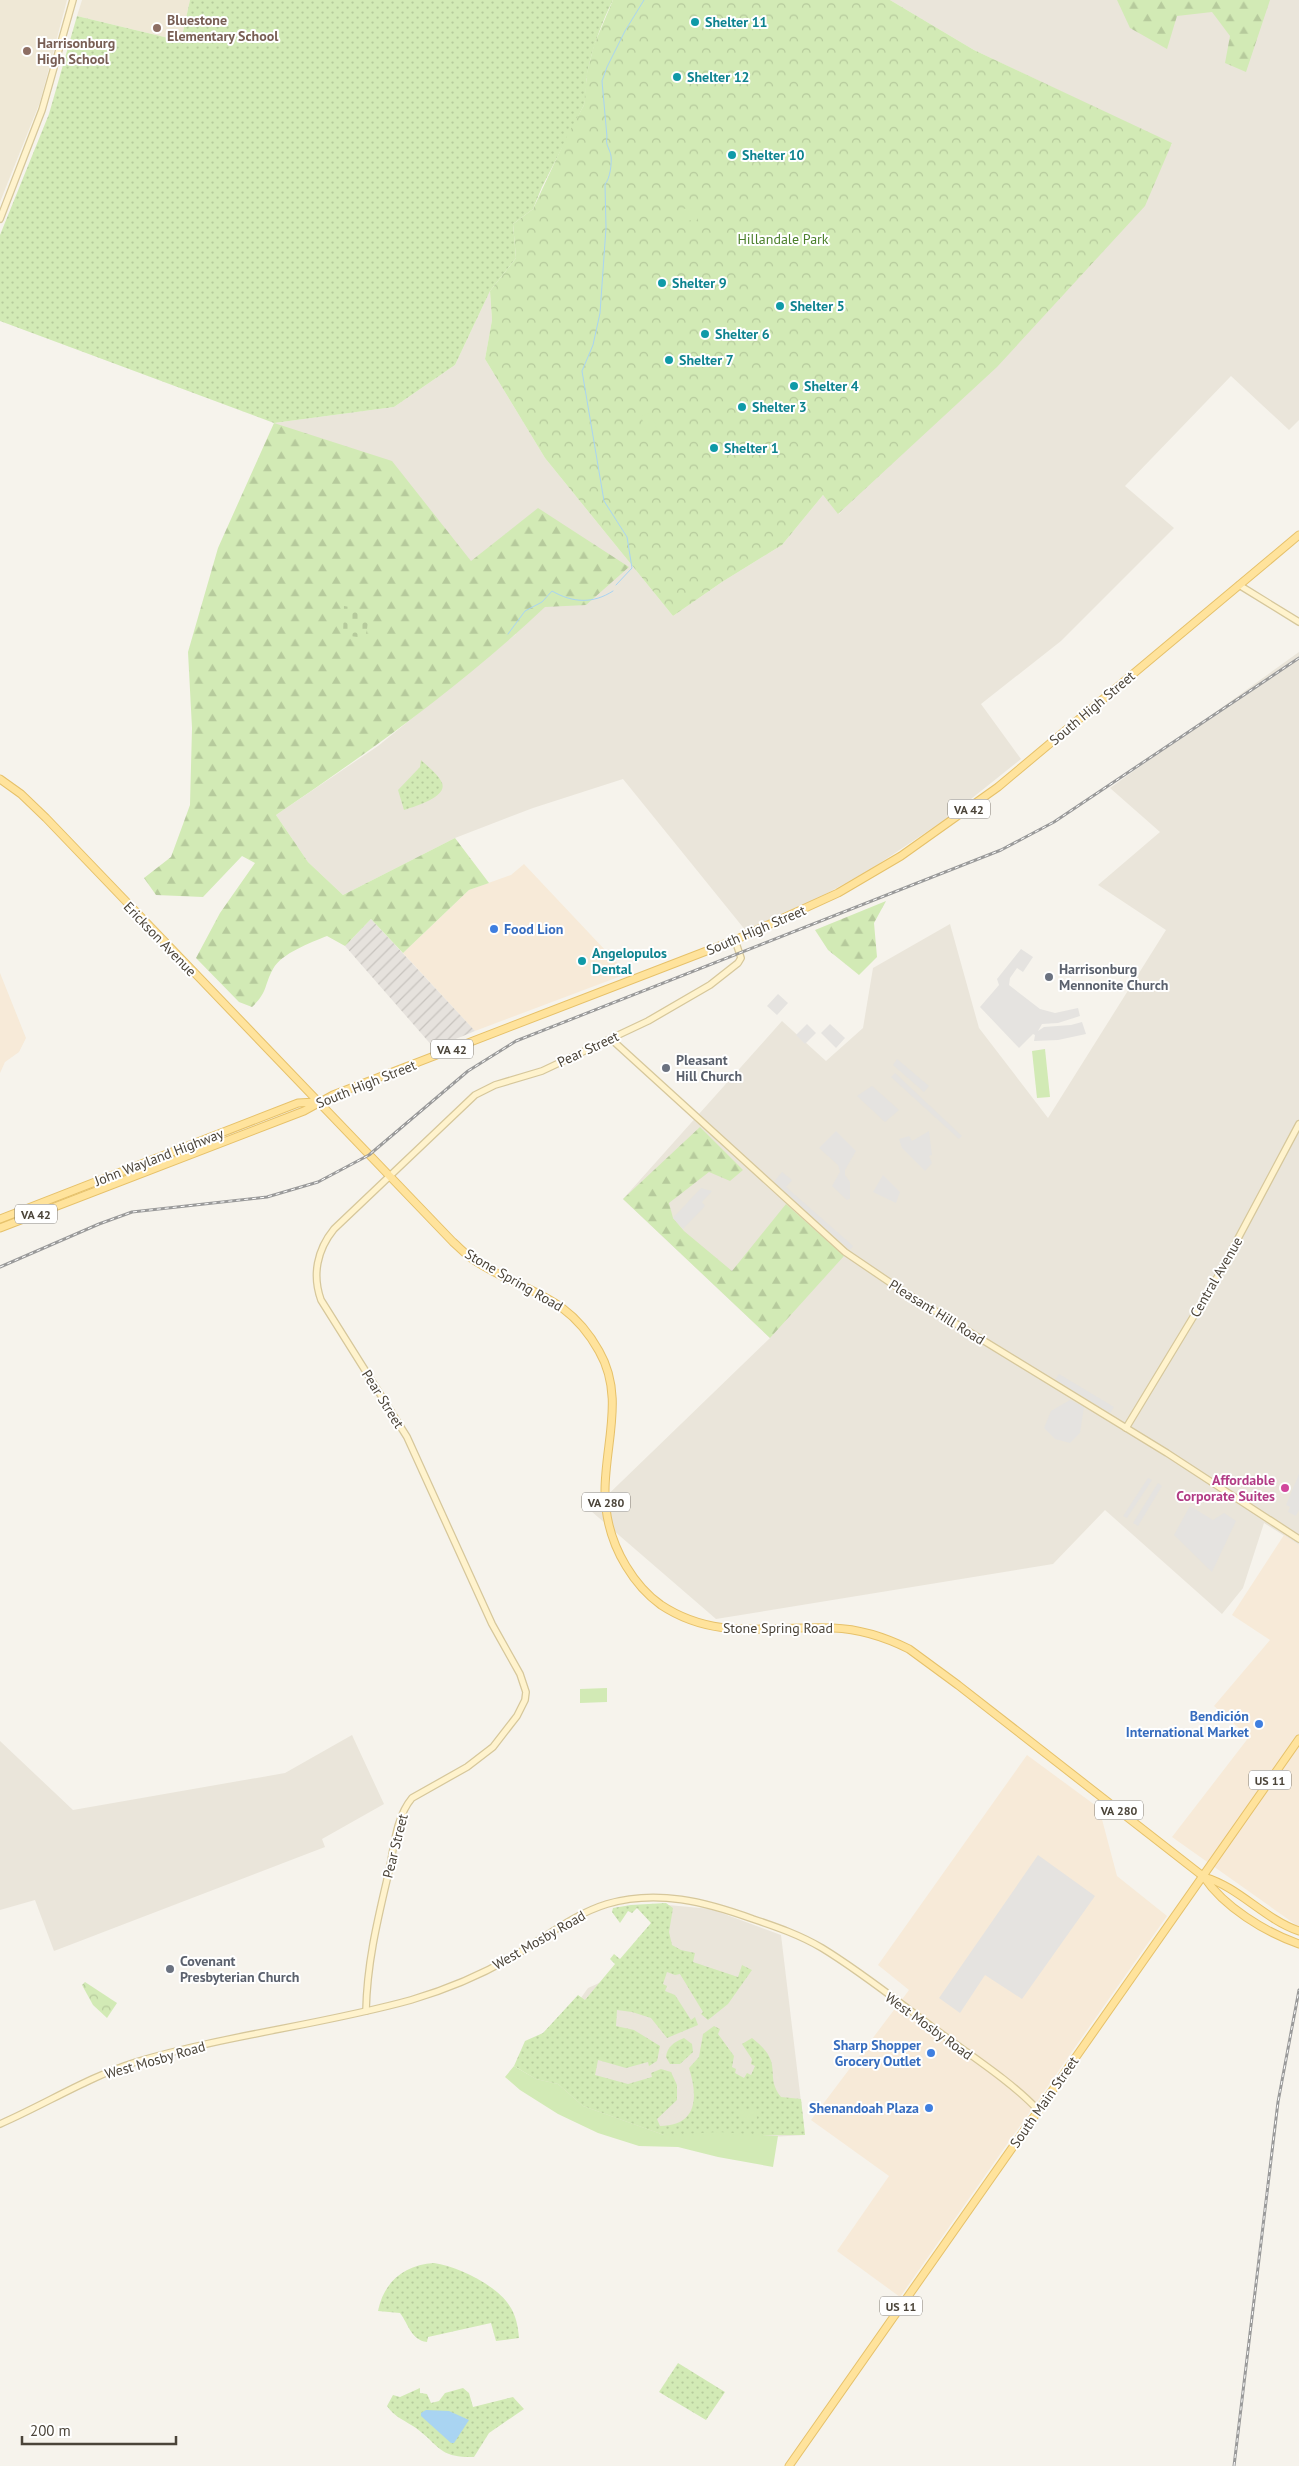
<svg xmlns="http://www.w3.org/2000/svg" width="1299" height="2466" viewBox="0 0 1299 2466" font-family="'PT Sans',sans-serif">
<defs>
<pattern id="industrial-furrows" width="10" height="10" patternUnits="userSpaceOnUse" patternTransform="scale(1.25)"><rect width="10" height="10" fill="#e6e2dd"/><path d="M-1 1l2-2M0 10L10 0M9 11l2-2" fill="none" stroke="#c7c3be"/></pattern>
<pattern id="grass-dots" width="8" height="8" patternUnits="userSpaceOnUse" patternTransform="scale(1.25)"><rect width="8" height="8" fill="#d2eab5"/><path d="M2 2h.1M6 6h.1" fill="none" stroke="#b6ca9c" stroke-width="1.8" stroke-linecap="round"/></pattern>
<pattern id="forest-firs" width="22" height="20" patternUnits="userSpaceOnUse" patternTransform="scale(1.25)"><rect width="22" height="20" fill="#d2eab5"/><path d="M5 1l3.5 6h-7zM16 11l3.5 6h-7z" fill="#b6ca9c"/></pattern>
<pattern id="cemetery-stones" width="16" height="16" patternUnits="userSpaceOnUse" patternTransform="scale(1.25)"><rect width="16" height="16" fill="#d2eab5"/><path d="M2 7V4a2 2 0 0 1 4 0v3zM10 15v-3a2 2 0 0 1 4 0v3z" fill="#b6ca9c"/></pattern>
<pattern id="park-crowns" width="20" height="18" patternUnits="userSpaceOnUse" patternTransform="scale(1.25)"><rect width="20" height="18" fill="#d2eab5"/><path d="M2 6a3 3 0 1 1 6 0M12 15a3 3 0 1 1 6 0" fill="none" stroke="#b6ca9c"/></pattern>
</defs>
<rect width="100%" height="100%" fill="#f6f3ec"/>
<g fill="#eae5da">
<polygon points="890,0 1299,0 1299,420 1289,430 1231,376 1125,486 1174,528 1061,641 981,704 1021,759 946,819 871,869 797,910 746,931 623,779 533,808 455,838 343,895 308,862 276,815 378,746 516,634 274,423 394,407 455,365 490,291 492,320 485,359 545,458 673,616 722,582 782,545 823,495 839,514 1172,144 974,50"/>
<polygon points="1299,652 1299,1545 1264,1523 1243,1588 1222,1614 1105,1510 1053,1564 716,1619 591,1511 770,1338 623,1199 782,1021 826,1061 863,1028 873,968 950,924 979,1028 1048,1118 1166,930 1098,885 1160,832 1110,788"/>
<polygon points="352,1735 384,1804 322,1839 325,1847 54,1951 35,1900 0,1910 0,1741 73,1810 285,1773"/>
<polygon points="668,1905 711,1909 781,1935 805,2135 638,2145 524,2078 588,1988 619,1974"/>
</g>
<g fill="#f7ead8">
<polygon points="524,864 622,968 624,972 621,976 475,1031 403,953 469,890 511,875"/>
<polygon points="0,973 26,1038 19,1052 5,1062 0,1073"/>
<polygon points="1284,1535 1299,1545 1299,1927 1172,1837 1249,1737 1214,1706 1270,1640 1232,1615"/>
<polygon points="1027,1755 1099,1808 1117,1876 1167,1916 900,2297 837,2251 889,2176 811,2120 909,1990 878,1965"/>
</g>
<polygon fill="url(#industrial-furrows)" points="371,919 475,1031 434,1048 345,946"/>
<g fill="#efe8d6">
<polygon points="0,0 67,0 40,102 0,202"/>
<polygon points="82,0 190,0 181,41 77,16"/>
</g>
<g fill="url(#grass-dots)">
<path d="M190 0H613C602 22 593 46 588 70 585 82 587 94 584 105L542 187 533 209 513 224 516 258 490 291 455 365 394 407 274 423 0 321V235L49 114 77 16 181 41Z"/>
<path d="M421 760C427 766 439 775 442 783 448 797 413 807 404 810L398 790 420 767Z"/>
<path d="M666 1903 673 1908 669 1932 672 1945 681 1950 695 1953 693 1962 738 1977 742 1965 752 1970 728 2004 708 2020 701 2014 703 2012 680 1974 675 1975 667 1972 663 1984 667 1986 665 1991 675 1995 691 2020 695 2017 698 2025 667 2038 651 2018 632 2012 617 2010 616 2026 634 2030 660 2046 657 2061 649 2066 648 2062 626 2068 598 2060 595 2075 628 2084 652 2077 651 2073 661 2069 671 2072 677 2085V2100L657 2119 660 2126C698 2126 698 2096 689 2068L699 2057 703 2034 714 2026 720 2029 718 2034 734 2056 732 2067 736 2069 735 2073 744 2078 747 2073 751 2075 755 2066 751 2064 752 2059 742 2044 752 2038C786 2064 763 2075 781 2097L801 2099 805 2135H664L583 2106 558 2084 536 2079 514 2066 525 2041 543 2033 578 1995 585 2000 615 1964 610 1959 614 1954 620 1959 651 1923 637 1908 632 1913 628 1911 620 1923 612 1912 613 1908 631 1905Z"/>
<path d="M684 2038 692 2044 693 2052 680 2064H670L666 2057C667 2046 675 2042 684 2038Z"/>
<path d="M434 2263C457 2266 496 2285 509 2305 516 2315 518 2326 519 2338L496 2341 491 2323 428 2337 427 2342C411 2340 409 2325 400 2313L378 2311C384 2281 405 2265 434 2263Z"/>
<polygon points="678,2363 725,2392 706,2420 659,2392"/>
<path d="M420 2388V2393L427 2394 431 2403 439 2401 445 2393 463 2388 469 2393 473 2407 513 2397 524 2409 489 2433 474 2457C439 2458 440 2446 416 2428 406 2421 394 2417 387 2406L393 2395 400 2397Z"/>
</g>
<g fill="url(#forest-firs)">
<polygon points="1117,0 1270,0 1246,72 1225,63 1230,36 1212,12 1177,16 1167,49 1130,28"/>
<path d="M274 423 392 461 471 561 538 508 629 567 586 605 545 607C463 685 370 751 276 815L308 862 343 895 455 838 489 883 469 890 403 953 371 919 345 946 327 936C310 943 282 953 273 969 264 985 268 992 252 1007L239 1002 196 958 220 913 255 863 242 856 203 897 156 895 144 878 171 857 190 805 192 728 188 652 218 548Z"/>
<polygon points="886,901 874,923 877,957 859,975 828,950 815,930"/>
<polygon points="700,1127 743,1170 730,1181 709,1172 669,1203 673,1218 684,1231 732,1271 786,1204 844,1256 770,1338 623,1199"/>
</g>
<polygon fill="url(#cemetery-stones)" points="344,606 371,611 365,638 343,635"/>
<g fill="url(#park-crowns)">
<polygon points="613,0 890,0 974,50 1172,143 1145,206 997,367 838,514 823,495 782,545 722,582 673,616 545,458 485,359 492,320 490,291 516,258 513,224 533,209 568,134 584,105 587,73 594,45"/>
<polygon points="85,1982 117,2003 107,2018 93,2005 82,1985"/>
</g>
<g fill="#d2eab5">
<polygon points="697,208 697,220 680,221 679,209"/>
<polygon points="651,413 657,429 647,433 641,416"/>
<polygon points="1045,1049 1050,1097 1037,1098 1032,1051"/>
<polygon points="607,1688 607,1702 580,1703 580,1689"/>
<polygon points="514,2066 536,2079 558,2084 583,2106 664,2135 719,2132 778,2136 773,2167 718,2157 678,2147 639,2146 598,2133 558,2114 520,2090 505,2077"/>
<polygon points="756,2110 757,2120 740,2121 739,2111"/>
</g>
<g fill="#e5e3e0">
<polygon points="1021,949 1033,957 1023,972 1017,968 1010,978 1009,985 1040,1009 1055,1013 1078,1008 1080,1016 1058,1023 1042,1024 1038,1031 1044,1027 1071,1025 1082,1022 1086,1034 1058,1040 1034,1041 1035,1035 1033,1034 1019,1048 980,1007 999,985 997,979"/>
<polygon points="778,994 788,1003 777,1015 767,1006"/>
<polygon points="807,1024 816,1033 805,1044 796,1035"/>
<polygon points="830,1024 845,1038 836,1048 821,1033"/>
<polygon points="897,1059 929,1086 924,1092 893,1065"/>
<polygon points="895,1073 962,1136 959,1139 891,1077"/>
<polygon points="872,1086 899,1110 885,1122 857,1096"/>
<polygon points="836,1131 856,1151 845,1170 845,1175 850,1182 850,1199 847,1200 832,1186 840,1172 838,1165 819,1148"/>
<polygon points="929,1131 932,1155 929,1156 932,1163 925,1171 902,1148 899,1139 909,1136 912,1141"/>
<polygon points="782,1172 792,1180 786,1187 853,1246 850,1250 773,1183"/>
<polygon points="883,1175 900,1192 896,1203 873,1192"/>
<polygon points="701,1188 712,1191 702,1202 705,1206 683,1229 673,1218"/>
<polygon points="1059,1374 1114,1407 1110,1413 1055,1380"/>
<polygon points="1070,1400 1084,1407 1080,1433 1070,1443 1055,1439 1044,1428 1051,1411"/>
<polygon points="1299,1474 1299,1510 1296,1516 1288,1512 1290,1507 1286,1505"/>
<polygon points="1148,1478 1152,1480 1127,1518 1123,1516"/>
<polygon points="1158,1483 1162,1486 1138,1526 1133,1523"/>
<polygon points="1190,1506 1213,1520 1224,1513 1236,1521 1212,1572 1174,1535"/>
<polygon points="1038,1855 1095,1896 1022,1999 985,1975 960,2013 939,1998"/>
</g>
<polygon fill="#a9d4f2" points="426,2410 449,2411 469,2420 454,2443 451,2443 421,2416 421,2413"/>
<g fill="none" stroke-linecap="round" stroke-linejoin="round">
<g stroke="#a9d4f2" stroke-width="1">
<path d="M616 585 632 568 627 537 604 501 582 371 593 345 600 313 606 228 605 184C610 179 612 163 611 156 610 149 605 145 607 137L602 81 607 67 625 31 644 0"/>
<path d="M508 634 525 611 542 602 552 591C573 603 593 604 613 591"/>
</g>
<g stroke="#d6c79b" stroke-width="8">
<g id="secondary">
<polyline points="0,219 42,110 73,0"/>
<polyline points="1239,585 1299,622"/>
<polyline points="611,1039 845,1252 901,1290 1167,1453 1299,1539"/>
<polyline points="1126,1428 1218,1276 1299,1124"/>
<path d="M366 2011C367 1962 378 1918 389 1871 394 1847 396 1817 412 1798L467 1767 493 1747 517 1716 525 1700 526 1692 520 1674 492 1624 407 1437 321 1300C312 1275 317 1250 334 1229L475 1095 495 1085 542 1071 648 1021 710 985 738 963 741 958 735 940"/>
<path d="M0 2124C46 2104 88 2077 136 2062 226 2035 321 2025 411 2000 448 1989 484 1974 517 1954 546 1937 574 1914 607 1904 657 1889 706 1902 753 1919 777 1927 800 1935 822 1948 863 1973 901 2004 939 2032 970 2055 1012 2082 1038 2110"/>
</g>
</g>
<g stroke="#e6c16a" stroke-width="9">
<g id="primary">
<path d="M0 779 21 794 46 818 453 1242C460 1248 466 1255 474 1260 523 1293 566 1292 599 1351 625 1396 605 1443 605 1491 605 1518 612 1543 626 1566 635 1581 647 1595 661 1605 717 1642 771 1625 833 1628 861 1629 885 1637 909 1649L958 1685 1204 1877C1224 1907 1265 1932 1299 1944"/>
<polyline points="0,1219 298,1103 316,1102"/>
<polyline points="0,1228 304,1111 333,1095 735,940 838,893 901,856 998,787 1299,535"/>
<path d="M1204 1877C1239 1887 1264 1919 1299 1931"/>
<polyline points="789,2466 1299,1739"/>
</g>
</g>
<use href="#secondary" stroke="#fff3cd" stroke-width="5.5"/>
<use href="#primary" stroke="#ffe39c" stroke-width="7"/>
<g stroke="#9a9a9a" stroke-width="3">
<g id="rail">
<polyline points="0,1267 99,1224 132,1212 267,1197 318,1182 369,1155 468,1071 516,1041 1001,850 1054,822 1299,658"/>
<polyline points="1234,2466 1278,2102 1299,1990"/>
</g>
</g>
<use href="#rail" stroke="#fff" stroke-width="1" stroke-dasharray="4" stroke-linecap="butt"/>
</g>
<g fill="#0f9aa8" stroke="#fff" stroke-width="2">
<circle cx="695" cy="22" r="5"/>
<circle cx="677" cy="77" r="5"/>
<circle cx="732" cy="155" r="5"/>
<circle cx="662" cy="283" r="5"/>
<circle cx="780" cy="306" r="5"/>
<circle cx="705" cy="334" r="5"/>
<circle cx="669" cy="360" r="5"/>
<circle cx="794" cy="386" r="5"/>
<circle cx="742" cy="407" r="5"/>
<circle cx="714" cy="448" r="5"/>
<circle cx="582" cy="961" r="5"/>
</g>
<g fill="#8d6e63" stroke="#fff" stroke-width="2">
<circle cx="157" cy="28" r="5"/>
<circle cx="27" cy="51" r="5"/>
</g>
<g fill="#3f7fe0" stroke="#fff" stroke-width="2">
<circle cx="494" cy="929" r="5"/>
<circle cx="1259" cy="1724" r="5"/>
<circle cx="931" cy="2053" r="5"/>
<circle cx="929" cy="2108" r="5"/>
</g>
<g fill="#6b7280" stroke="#fff" stroke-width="2">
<circle cx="1049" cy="977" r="5"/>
<circle cx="666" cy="1068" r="5"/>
<circle cx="170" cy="1969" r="5"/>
</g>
<circle fill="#d1479c" stroke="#fff" stroke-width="2" cx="1285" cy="1488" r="5"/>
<g text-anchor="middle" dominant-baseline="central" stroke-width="4" stroke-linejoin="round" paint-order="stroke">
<g fill="#fff" stroke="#817c74" stroke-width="1">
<rect x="948" y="799.5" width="42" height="19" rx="4"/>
<rect x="431" y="1039.5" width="42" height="19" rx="4"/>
<rect x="15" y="1204.5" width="42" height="19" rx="4"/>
<rect x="582" y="1492.5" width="48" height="19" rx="4"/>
<rect x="1249" y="1770.5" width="42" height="19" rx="4"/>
<rect x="1095" y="1800.5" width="48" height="19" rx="4"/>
<rect x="880" y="2296.5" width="42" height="19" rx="4"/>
</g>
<g font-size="12" font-weight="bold" fill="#4b4439">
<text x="969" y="809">VA 42</text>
<text x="452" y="1049">VA 42</text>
<text x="36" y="1214">VA 42</text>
<text x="606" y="1502">VA 280</text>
<text x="1270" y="1780">US 11</text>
<text x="1119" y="1810">VA 280</text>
<text x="901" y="2306">US 11</text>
</g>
<g font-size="14" font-weight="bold" fill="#785e54" stroke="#fff" text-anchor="start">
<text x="167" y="20">Bluestone<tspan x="167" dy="16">Elementary School</tspan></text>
<text x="37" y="43">Harrisonburg<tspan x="37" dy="16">High School</tspan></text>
</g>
<g font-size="14" font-weight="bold" fill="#0d838f" stroke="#fff" text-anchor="start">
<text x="705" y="22">Shelter 11</text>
<text x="687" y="77">Shelter 12</text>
<text x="742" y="155">Shelter 10</text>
<text x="672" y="283">Shelter 9</text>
<text x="790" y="306">Shelter 5</text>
<text x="715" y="334">Shelter 6</text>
<text x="679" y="360">Shelter 7</text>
<text x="804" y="386">Shelter 4</text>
<text x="752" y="407">Shelter 3</text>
<text x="724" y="448">Shelter 1</text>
<text x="592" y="953">Angelopulos<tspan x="592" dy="16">Dental</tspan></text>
</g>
<g font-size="14" fill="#4a7f2a" stroke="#fff">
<text x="783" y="239">Hillandale Park</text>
</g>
<g font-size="14" fill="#4b4439" stroke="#fff">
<text transform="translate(1092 708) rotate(-40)">South High Street</text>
<text transform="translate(756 930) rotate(-23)">South High Street</text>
<text transform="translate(160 939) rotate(46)">Erickson Avenue</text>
<text transform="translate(588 1049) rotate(-25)">Pear Street</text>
<text transform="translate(366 1084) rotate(-22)">South High Street</text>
<text transform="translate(159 1157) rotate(-21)">John Wayland Highway</text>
<text transform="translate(1216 1277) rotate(-60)">Central Avenue</text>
<text transform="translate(514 1280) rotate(30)">Stone Spring Road</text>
<text transform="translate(937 1312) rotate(32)">Pleasant Hill Road</text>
<text transform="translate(383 1399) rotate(58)">Pear Street</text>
<text x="778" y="1628">Stone Spring Road</text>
<text transform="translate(395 1846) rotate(-76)">Pear Street</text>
<text transform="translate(539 1940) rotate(-30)">West Mosby Road</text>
<text transform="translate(929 2026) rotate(36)">West Mosby Road</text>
<text transform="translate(155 2060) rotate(-16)">West Mosby Road</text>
<text transform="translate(1044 2102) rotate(-55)">South Main Street</text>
</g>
<g font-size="14" font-weight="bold" fill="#366cbe" stroke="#fff" text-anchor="end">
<text x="504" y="929" text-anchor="start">Food Lion</text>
<text x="1249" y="1716">Bendición<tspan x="1249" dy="16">International Market</tspan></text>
<text x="921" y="2045">Sharp Shopper<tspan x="921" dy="16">Grocery Outlet</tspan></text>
<text x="919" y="2108">Shenandoah Plaza</text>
</g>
<g font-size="14" font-weight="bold" fill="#5b616d" stroke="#fff" text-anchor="start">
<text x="1059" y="969">Harrisonburg<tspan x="1059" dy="16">Mennonite Church</tspan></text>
<text x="676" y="1060">Pleasant<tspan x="676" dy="16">Hill Church</tspan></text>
<text x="180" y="1961">Covenant<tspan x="180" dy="16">Presbyterian Church</tspan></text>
</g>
<g font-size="14" font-weight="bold" fill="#b23c85" stroke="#fff" text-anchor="end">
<text x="1275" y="1480">Affordable<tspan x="1275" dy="16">Corporate Suites</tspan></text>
</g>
</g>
<path d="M22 2436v8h154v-8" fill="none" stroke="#4b4439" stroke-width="2.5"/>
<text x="30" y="2436" font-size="15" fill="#4b4439" stroke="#ffffff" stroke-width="4" paint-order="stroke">200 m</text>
</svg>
